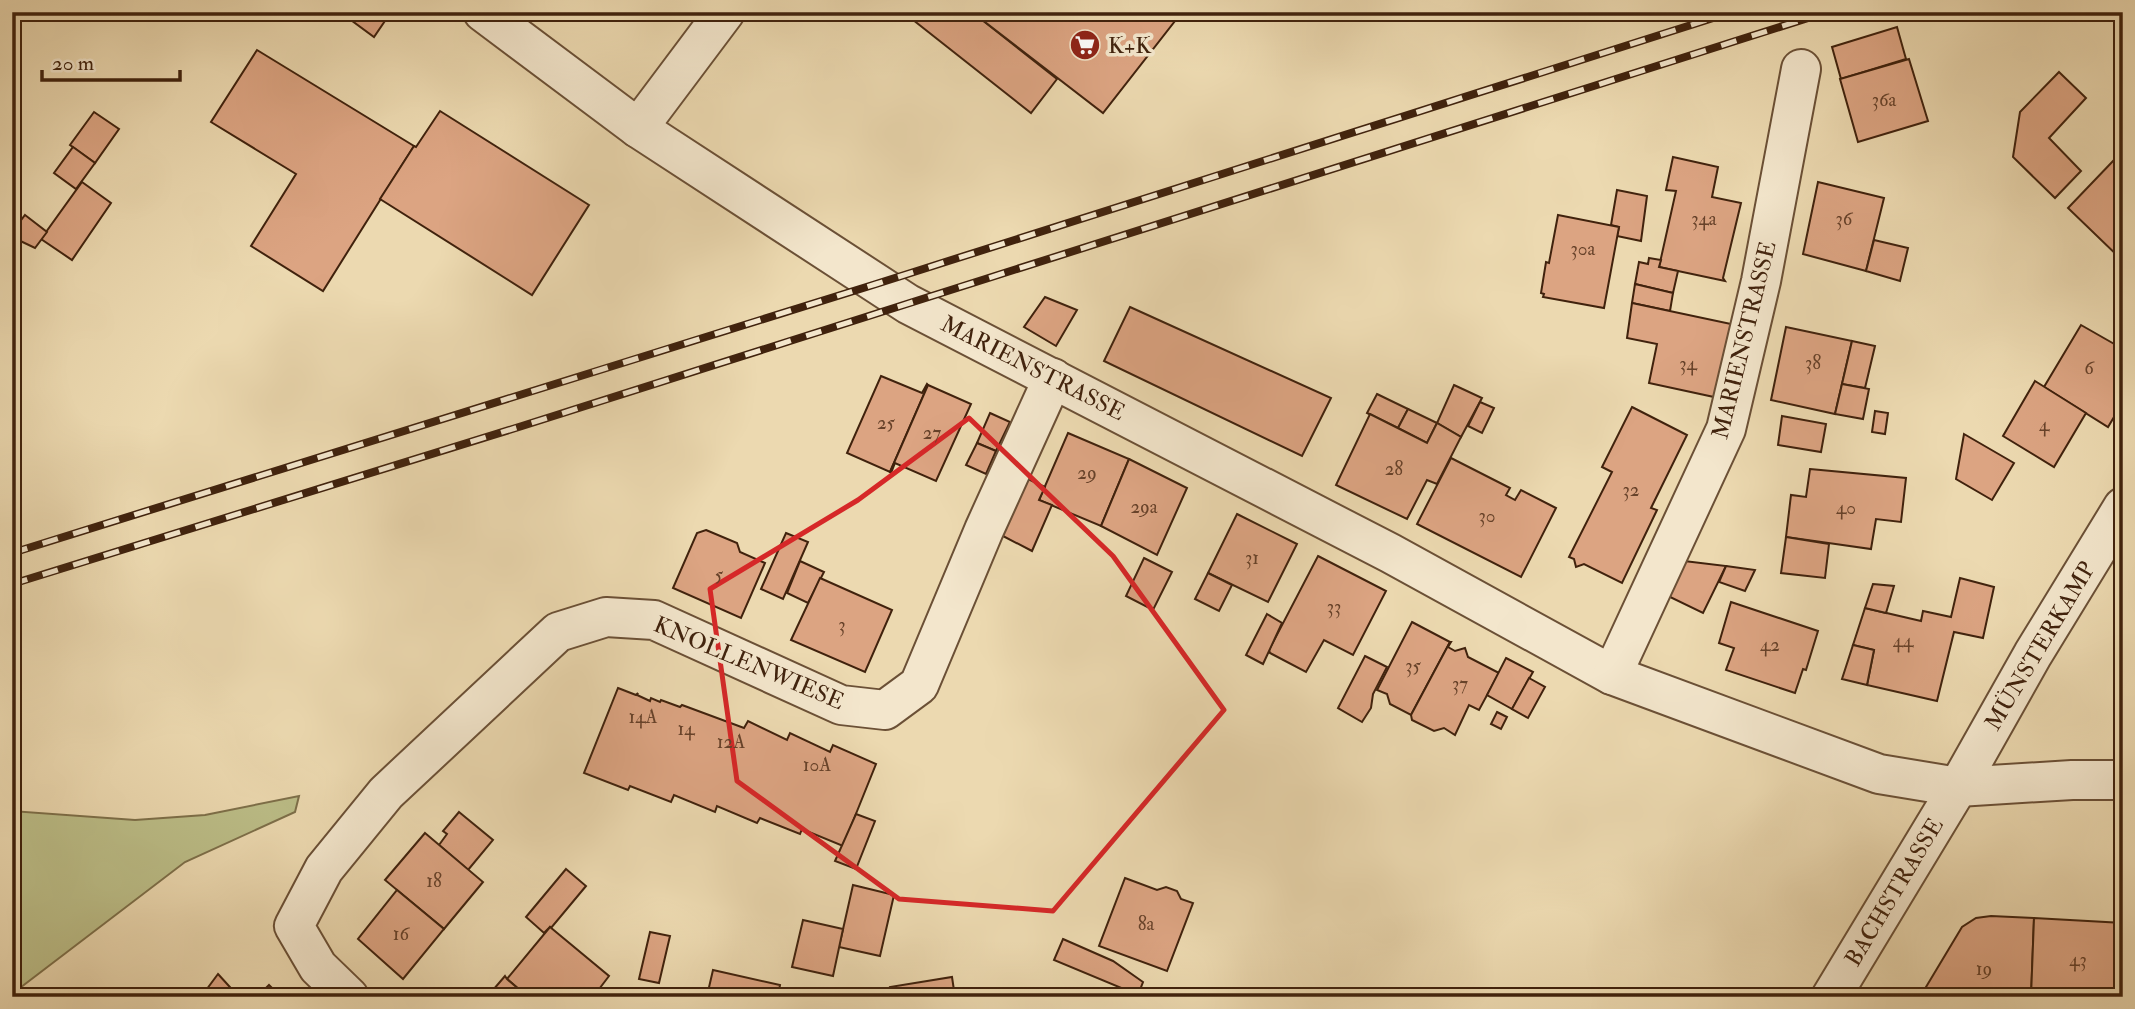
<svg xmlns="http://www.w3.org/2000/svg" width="2135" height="1009" viewBox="0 0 2135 1009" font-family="'IM FELL Double Pica',serif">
<rect width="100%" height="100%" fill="#ecd9b0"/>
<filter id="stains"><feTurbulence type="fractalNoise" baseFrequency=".00286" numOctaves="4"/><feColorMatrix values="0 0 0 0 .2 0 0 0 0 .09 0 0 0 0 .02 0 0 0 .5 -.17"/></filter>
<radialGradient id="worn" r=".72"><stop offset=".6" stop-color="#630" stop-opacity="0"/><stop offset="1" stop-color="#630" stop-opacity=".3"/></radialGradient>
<polygon fill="#bcbe88" stroke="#7e704a" stroke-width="2" points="299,796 295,812 185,862 12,994 12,811 135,820 205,815"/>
<g fill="#dca482" stroke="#40220d" stroke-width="2">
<polygon points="340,12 391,12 374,37"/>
<polygon points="903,12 972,12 1057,79 1031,113"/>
<polygon points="972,12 1182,12 1103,113"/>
<polygon points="1897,27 1906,59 1841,79 1832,47"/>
<polygon points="257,50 414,146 323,291 251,246 296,174 211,122"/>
<polygon points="1909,59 1928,121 1858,142 1840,79"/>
<polygon points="2059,72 2086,98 2049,138 2081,171 2055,198 2013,157 2020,112"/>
<polygon points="440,111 589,205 532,295 380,199 414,146 416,147"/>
<polygon points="94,112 119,129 95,163 70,145"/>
<polygon points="73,147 95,163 76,189 54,173"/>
<polygon points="1673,157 1718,167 1712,197 1741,203 1723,278 1725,281 1659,267 1676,191 1666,190"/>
<polygon points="2114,160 2123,169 2123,261 2068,208"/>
<polygon points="82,182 111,203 72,260 41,239"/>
<polygon points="1818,182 1884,198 1866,271 1803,254"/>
<polygon points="1617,190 1647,196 1641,241 1617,236 1619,227 1611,225"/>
<polygon points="25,215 47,232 35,248 12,237 12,232"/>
<polygon points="1558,215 1619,227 1604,308 1543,297 1544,294 1541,293 1546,262 1549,263"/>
<polygon points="1874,240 1908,248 1900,281 1866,271"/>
<polygon points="1649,258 1661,260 1659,267 1678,271 1673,293 1635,284 1639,262 1648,264"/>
<polygon points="1635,284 1673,293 1670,311 1632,303"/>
<polygon points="1045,297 1077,310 1056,346 1024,327"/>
<polygon points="1632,303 1731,324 1714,397 1649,383 1657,344 1627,338"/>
<polygon points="1130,307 1331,398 1302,456 1104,361"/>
<polygon points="2081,325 2123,349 2123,402 2108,427 2044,387"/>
<polygon points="1786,327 1852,341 1835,414 1771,400"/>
<polygon points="1852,341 1875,346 1865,388 1842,384"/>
<polygon points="881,376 922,393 927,384 928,385 890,472 847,453"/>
<polygon points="2035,381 2086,413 2054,467 2003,436"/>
<polygon points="1842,384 1869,389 1863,419 1835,414"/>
<polygon points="928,385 971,404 936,481 895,463 891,473 890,472"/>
<polygon points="1454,385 1482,398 1461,437 1437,423"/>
<polygon points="1377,394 1408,409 1398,428 1367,413"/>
<polygon points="1480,402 1494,408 1482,433 1468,426"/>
<polygon points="1632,407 1687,435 1651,508 1657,510 1622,583 1584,564 1576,567 1574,559 1569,557 1612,472 1602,467"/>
<polygon points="1408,409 1437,423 1427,443 1398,428"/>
<polygon points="1875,411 1888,413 1885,434 1872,432"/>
<polygon points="990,413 1010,422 996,451 977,443"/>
<polygon points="1370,414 1427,443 1437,423 1461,437 1437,484 1427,480 1407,519 1336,485"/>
<polygon points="1782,416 1826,424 1821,452 1778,445"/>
<polygon points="1068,433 1129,459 1101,526 1039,500"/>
<polygon points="1964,434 2014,463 1992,500 1956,479"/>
<polygon points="977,443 996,451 986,474 966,465"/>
<polygon points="1451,458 1510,488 1506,495 1515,500 1521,490 1556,508 1521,577 1417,524"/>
<polygon points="1129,459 1187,488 1157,555 1101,526"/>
<polygon points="1810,469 1906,478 1901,522 1876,519 1871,549 1786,537 1791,495 1806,497"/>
<polygon points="1026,478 1045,487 1039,500 1052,505 1032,551 1001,535"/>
<polygon points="1237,514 1297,544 1268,602 1208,573"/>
<polygon points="706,530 737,543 740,552 765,563 741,618 673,588 697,533"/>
<polygon points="786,533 808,542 783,599 761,589"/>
<polygon points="1786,537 1829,544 1825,578 1781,573"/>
<polygon points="1318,556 1386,591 1353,655 1324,640 1306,672 1270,653 1269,650"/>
<polygon points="1144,558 1172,572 1153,610 1126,596"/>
<polygon points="800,561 824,572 808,603 787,593"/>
<polygon points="1684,561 1726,566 1703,613 1668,596"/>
<polygon points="1726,566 1755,570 1745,591 1719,582"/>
<polygon points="1208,573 1232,585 1219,611 1195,599"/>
<polygon points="820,578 892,610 865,672 791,640"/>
<polygon points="1960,578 1994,587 1983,638 1954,632 1937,701 1867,685 1874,650 1853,645 1865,608 1921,621 1923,611 1951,617"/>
<polygon points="1873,584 1894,586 1886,613 1865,608"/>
<polygon points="1731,602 1818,631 1806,670 1803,669 1795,693 1726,670 1734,648 1719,643"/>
<polygon points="1267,614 1282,623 1263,664 1246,655"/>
<polygon points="1412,622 1450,642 1411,715 1390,704 1387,694 1377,690"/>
<polygon points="1450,642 1451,642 1448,647 1455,651 1465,648 1468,657 1499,673 1479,710 1469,705 1455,735 1444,728 1434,731 1412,720 1411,715"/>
<polygon points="1853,645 1874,650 1867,685 1842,679"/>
<polygon points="1365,656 1387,667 1373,694 1371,708 1362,722 1338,708"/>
<polygon points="1506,658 1533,672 1512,709 1487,695"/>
<polygon points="1529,678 1545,687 1528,718 1512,709"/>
<polygon points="618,688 636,695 638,693 637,695 650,701 651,698 660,702 661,700 680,707 682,705 744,728 748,721 787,740 790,733 830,752 833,745 876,764 843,846 802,829 800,834 760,818 757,823 717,806 715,812 674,795 671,802 630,786 628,790 584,773"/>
<polygon points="1497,712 1507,717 1501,729 1491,724"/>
<polygon points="459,812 493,840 468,870 439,845 447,834 443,831"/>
<polygon points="856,814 875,821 856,869 835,861"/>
<polygon points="425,833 483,882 444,929 385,880"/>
<polygon points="566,869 586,886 551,928 550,927 544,933 526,917"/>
<polygon points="1125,878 1157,890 1166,887 1177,891 1181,899 1193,903 1167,971 1099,946"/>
<polygon points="853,885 894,895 880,956 839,947"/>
<polygon points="397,890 444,929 403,979 358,939"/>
<polygon points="1991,916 2034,918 2031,997 1920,997 1962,927 1976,918"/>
<polygon points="2034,918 2123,923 2123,997 2031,997"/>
<polygon points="803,920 843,929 833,976 792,967"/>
<polygon points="550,927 609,976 593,997 528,997 507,979"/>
<polygon points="650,932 670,936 659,983 639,979"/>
<polygon points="1063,939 1113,961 1143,982 1138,995 1054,960"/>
<polygon points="713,970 780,985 778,997 696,997 697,993 707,996"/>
<polygon points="218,974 239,997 201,997"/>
<polygon points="505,976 507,979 528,997 487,997"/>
<polygon points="952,977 955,997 861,997 891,992 890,987"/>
<polygon points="269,985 281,997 257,997"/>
</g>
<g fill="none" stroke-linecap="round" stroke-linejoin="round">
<g stroke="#6b5036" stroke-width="42">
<g id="minor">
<polyline points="483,12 638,128 908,304 1390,553 1612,675 1879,774 1958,787 2072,780 2123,780"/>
<polyline points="638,128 725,12"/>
<polyline points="1612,675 1726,429 1761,281 1801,69"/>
<polyline points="349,997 318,967 294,926 324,869 386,793 558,632 606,617 654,620 841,705 885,710 919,685 984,530 1053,378"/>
<polyline points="1831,997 1958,787 2033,654 2123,507"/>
</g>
</g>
<use href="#minor" stroke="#f3e6cc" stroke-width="38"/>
<g stroke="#40220d" stroke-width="8">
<g id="rail">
<polyline points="12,553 876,284 1732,12"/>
<polyline points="12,584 522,426 1827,12"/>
</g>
</g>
<use href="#rail" stroke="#f3e6cc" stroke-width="5" stroke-dasharray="16" stroke-linecap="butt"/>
</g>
<path fill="none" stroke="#d62828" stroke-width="5" stroke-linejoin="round" d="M969 418 1113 556 1224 710 1053 911 899 899 737 781 710 589 858 500Z"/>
<defs>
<g id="supermarket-disc" transform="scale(1.575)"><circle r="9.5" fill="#8f2418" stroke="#f3e6cc"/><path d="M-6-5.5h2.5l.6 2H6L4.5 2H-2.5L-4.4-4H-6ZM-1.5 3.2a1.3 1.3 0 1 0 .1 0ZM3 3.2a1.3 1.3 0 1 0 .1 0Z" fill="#fff"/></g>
</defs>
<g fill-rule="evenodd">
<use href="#supermarket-disc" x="1085" y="45"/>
</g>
<g text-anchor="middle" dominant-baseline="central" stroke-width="7" stroke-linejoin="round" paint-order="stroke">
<g font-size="19" fill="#67422a">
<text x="1884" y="100">36a</text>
<text x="1704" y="219">34a</text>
<text x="1844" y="219">36</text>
<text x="1583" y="249">30a</text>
<text x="1813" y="363">38</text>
<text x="1688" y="364">34</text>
<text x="2089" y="368">6</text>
<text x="886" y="423">25</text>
<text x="2044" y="425">4</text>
<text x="932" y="433">27</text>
<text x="1394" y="469">28</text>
<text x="1087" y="473">29</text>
<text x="1631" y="490">32</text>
<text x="1144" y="507">29a</text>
<text x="1846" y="508">40</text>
<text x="1487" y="516">30</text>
<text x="1252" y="558">31</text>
<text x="719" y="575">5</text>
<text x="1334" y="607">33</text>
<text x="842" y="625">3</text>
<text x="1903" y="641">44</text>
<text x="1770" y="645">42</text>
<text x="1413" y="666">35</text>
<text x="1460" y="684">37</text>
<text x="643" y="717">14A</text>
<text x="686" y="729">14</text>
<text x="731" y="742">12A</text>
<text x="817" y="765">10A</text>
<text x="434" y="881">18</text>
<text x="1146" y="924">8a</text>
<text x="401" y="934">16</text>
<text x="2078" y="960">43</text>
<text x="1984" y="969">19</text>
</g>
<g font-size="23" fill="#40220d" stroke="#f3e6cc" text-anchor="start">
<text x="1108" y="45">K+K</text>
</g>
<g font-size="23" fill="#40220d" stroke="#f3e6cc">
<text transform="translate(1744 340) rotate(-76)">MARIENSTRASSE</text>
<text transform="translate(1033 368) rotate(27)">MARIENSTRASSE</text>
<text transform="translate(2040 646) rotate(-59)">MÜNSTERKAMP</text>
<text transform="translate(749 663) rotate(23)">KNOLLENWIESE</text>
<text transform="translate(1894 892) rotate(-59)">BACHSTRASSE</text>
</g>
</g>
<rect width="2135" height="1009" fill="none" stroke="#ecd9b0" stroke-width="42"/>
<rect x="14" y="14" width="2107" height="981" fill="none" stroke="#40220d" stroke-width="3.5"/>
<rect x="21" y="21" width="2093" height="967" fill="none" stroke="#40220d" stroke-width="2"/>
<path d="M42 70v10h138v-10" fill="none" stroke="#40220d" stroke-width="3.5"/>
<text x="52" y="70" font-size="21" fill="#40220d" stroke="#f3e6cc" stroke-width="5" paint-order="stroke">20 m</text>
<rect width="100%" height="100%" filter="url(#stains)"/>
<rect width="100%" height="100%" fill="url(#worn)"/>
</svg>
